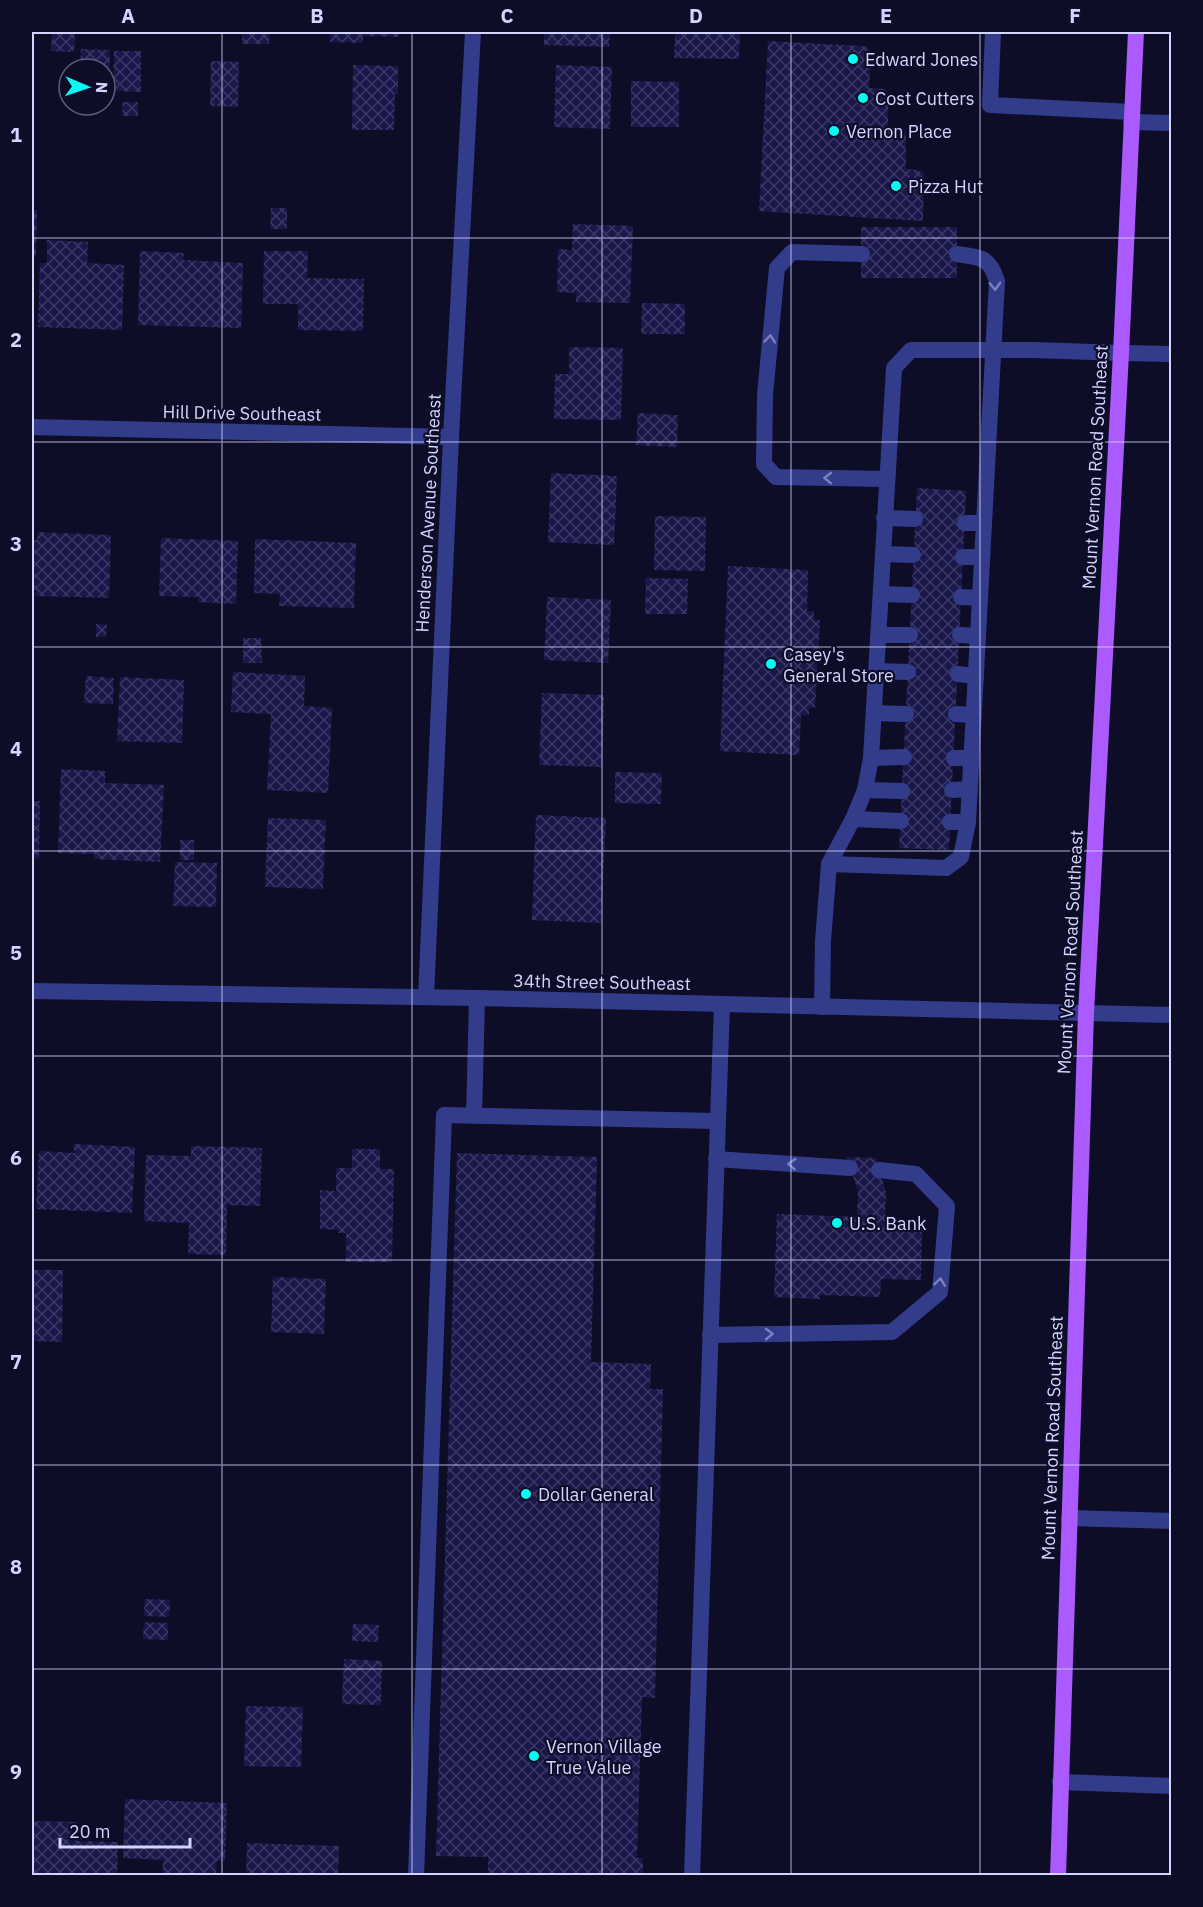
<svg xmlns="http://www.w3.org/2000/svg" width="1203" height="1907" viewBox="0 0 1203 1907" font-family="'IBM Plex Sans',sans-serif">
<defs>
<pattern id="building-cross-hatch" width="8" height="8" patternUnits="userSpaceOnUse" patternTransform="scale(1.5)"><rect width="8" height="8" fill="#1a174a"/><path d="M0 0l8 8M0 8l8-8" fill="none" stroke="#3a3865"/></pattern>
</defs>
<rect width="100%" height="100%" fill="#0e0d28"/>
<g fill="url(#building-cross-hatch)">
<polygon points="52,32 75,32 74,52 51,51"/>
<polygon points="242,32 270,32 269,44 242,44"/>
<polygon points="330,32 399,32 398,37 363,36 363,43 330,42"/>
<polygon points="544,32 610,32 609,47 544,45"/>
<polygon points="675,32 740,32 739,59 674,58"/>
<polygon points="768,41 861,46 867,47 871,52 869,88 885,89 888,93 888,128 904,129 906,133 906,169 918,170 924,174 923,221 759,211"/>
<polygon points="81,49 110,50 109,91 105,91 105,69 80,69"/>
<polygon points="114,51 141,51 141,92 113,91"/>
<polygon points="211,61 239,62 238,107 210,106"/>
<polygon points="353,65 398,66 398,94 395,94 394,130 352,130"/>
<polygon points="556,65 612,67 610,129 554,127"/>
<polygon points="631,81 679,82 679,127 631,127"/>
<polygon points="122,102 138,102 138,116 123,116"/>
<polygon points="271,208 287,208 287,229 270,229"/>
<polygon points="32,210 37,210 36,256 32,256"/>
<polygon points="573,224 633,226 630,303 576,302 576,293 557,292 558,249 572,250"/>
<rect x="861" y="227" width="96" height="51"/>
<polygon points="47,240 88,242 87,263 124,265 122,330 38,327 40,263 47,263"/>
<polygon points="140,251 184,253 183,260 243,263 241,328 138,325"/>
<polygon points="264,251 308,251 307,278 364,279 363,331 298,330 298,304 263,304"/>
<polygon points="642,303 685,304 685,334 641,334"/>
<polygon points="569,347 623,348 621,420 554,419 555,374 569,374"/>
<polygon points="638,413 678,415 677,447 636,445"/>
<polygon points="551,473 617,476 614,545 548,542"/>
<polygon points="917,488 966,491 949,850 899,848"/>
<polygon points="655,516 706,517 705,571 654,570"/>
<polygon points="38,532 111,535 109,598 35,596 36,590 32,590 32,540 37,540"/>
<polygon points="161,538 238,541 236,604 198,602 198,597 159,596"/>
<polygon points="255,539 356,543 354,608 279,606 280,594 254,593"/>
<polygon points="728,566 808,570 807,611 814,611 814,620 820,620 815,708 809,708 809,715 801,715 799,755 720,751"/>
<polygon points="646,578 688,579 687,614 645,614"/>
<polygon points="547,597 611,600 608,663 544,660"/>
<polygon points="96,624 107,625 106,637 96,637"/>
<polygon points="243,638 261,638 262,663 243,663"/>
<polygon points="233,672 305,676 304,706 332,708 328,793 267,790 271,714 231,712"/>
<polygon points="86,676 114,678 113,704 84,703"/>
<polygon points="120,677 184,680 182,743 117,741"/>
<polygon points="542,693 604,695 602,767 539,765"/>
<polygon points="61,769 105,771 105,783 164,785 160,862 94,859 95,854 58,853"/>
<polygon points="615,772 662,773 661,804 615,803"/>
<polygon points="32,801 40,801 39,859 32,859"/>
<polygon points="536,815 606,818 601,923 532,920"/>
<polygon points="268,818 326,820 323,889 265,887"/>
<rect x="180" y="840" width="14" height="20"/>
<polygon points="175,862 217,863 216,907 173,906"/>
<polygon points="74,1144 135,1147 132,1213 36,1209 39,1151 74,1153"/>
<polygon points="191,1146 262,1148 260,1206 227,1205 226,1255 188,1254 189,1223 144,1221 146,1155 191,1156"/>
<polygon points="352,1149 380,1149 380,1169 394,1169 392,1262 346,1262 346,1233 338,1233 338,1230 320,1229 320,1190 336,1191 336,1168 352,1168"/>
<polygon points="457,1153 597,1157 591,1362 651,1364 650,1389 663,1389 655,1698 642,1697 637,1858 643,1858 643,1876 488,1876 488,1857 436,1856"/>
<polygon points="847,1157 876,1158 886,1193 885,1218 899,1218 898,1228 922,1229 921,1280 881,1279 880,1297 820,1295 820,1299 774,1297 777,1214 857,1217 858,1192"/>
<polygon points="32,1270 63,1270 62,1342 32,1341"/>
<polygon points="273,1277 326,1279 324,1334 271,1332"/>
<polygon points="145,1599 170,1600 169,1617 144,1616"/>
<polygon points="144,1622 168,1623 168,1640 143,1639"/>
<polygon points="353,1624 379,1625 378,1642 352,1641"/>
<polygon points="344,1659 382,1661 381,1705 342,1704"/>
<polygon points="246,1706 303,1707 301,1767 244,1766"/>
<polygon points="125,1799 227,1803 225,1861 217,1861 216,1876 162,1876 163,1860 123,1858"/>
<polygon points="32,1821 77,1822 77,1841 118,1842 117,1876 32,1876"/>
<polygon points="247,1843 339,1846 338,1876 246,1876"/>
</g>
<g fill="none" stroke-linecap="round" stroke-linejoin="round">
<g stroke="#333c8b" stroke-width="16">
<polyline points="993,32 990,105 1132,112"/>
<polyline points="1131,122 1172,123"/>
<polyline points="862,254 792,252 777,268 765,395 764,464 776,477 887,479"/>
<polyline points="884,518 915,519"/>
<polyline points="965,523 984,523"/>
<polyline points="884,554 913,555"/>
<polyline points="963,557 981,557"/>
<polyline points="881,594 912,595"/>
<polyline points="961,597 980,598"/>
<polyline points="879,635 910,635"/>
<polyline points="960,635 978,636"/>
<polyline points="877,671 908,672"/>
<polyline points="958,674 976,676"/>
<polyline points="874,713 906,714"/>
<polyline points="956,714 974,715"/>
<polyline points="871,758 904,757"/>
<polyline points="954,758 971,758"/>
<polyline points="865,790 902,791"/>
<polyline points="952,790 970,789"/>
<polyline points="853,819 901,821"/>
<polyline points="950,822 968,822"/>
<path d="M829 864 946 868 961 857 968 822 997 281C989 256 981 258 957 254"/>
<polyline points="822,1007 823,941 829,864 853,819 865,790 871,758 894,368 911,350 1035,350 1121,353"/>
<polyline points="474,1116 477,998"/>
<polyline points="716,1159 850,1168"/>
<polyline points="710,1335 892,1332 940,1292 947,1206 916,1174 879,1170"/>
<polyline points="1069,1518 1172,1521"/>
<polyline points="416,1876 444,1115 718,1121"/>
<polyline points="692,1876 722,1004"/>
</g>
<g stroke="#333c8b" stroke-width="16">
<polyline points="1121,353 1172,354"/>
<polyline points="32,427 451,437"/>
<polyline points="32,991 477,998 1086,1013"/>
<polyline points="426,997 451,437 473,32"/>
<polyline points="1060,1782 1172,1786"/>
</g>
<polyline stroke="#333c8b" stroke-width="16" points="1086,1013 1172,1015"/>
<polyline stroke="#aa5aff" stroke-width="16" points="1058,1876 1086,1013 1121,353 1136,32"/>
</g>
<defs><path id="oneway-chevron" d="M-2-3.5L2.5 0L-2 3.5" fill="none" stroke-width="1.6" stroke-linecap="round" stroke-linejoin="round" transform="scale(1.5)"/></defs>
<g stroke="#7b81bf">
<use href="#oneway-chevron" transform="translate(995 286) rotate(88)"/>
<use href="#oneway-chevron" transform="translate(770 339) rotate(-85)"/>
<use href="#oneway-chevron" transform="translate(828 478) rotate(-179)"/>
<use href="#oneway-chevron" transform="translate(792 1164) rotate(-176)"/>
<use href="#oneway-chevron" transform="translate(940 1282) rotate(-83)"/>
<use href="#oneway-chevron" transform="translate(769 1334) rotate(-1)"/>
</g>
<path fill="none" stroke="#d3d5ff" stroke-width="1.5" stroke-opacity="0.55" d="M222 32V1876M412 32V1876M602 32V1876M791 32V1876M980 32V1876M32 238H1172M32 442H1172M32 647H1172M32 851H1172M32 1056H1172M32 1260H1172M32 1465H1172M32 1669H1172"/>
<g fill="#00fef4" stroke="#0e0d28" stroke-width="2">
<circle cx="853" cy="59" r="6"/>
<circle cx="863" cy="98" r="6"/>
<circle cx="834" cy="131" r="6"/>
<circle cx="896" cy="186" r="6"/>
<circle cx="771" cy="664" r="6"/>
<circle cx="837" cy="1223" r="6"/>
<circle cx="526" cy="1494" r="6"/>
<circle cx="534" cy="1756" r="6"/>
</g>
<g text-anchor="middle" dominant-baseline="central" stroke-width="4.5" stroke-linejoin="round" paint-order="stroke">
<g font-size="18" fill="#d3d5ff" stroke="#0e0d28" text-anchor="start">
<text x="865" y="59">Edward Jones</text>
<text x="875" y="98">Cost Cutters</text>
<text x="846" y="131">Vernon Place</text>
<text x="908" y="186">Pizza Hut</text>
<text x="783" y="654">Casey's<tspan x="783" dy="21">General Store</tspan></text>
<text x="849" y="1223">U.S. Bank</text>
<text x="538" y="1494">Dollar General</text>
<text x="546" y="1746">Vernon Village<tspan x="546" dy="21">True Value</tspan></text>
</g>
<g font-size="18" fill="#d3d5ff" stroke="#0e0d28">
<text transform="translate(242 413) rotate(1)">Hill Drive Southeast</text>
<text transform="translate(1095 467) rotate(-87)">Mount Vernon Road Southeast</text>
<text transform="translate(428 513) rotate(-87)">Henderson Avenue Southeast</text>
<text transform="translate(1070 952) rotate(-87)">Mount Vernon Road Southeast</text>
<text transform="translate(602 982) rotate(1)">34th Street Southeast</text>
<text transform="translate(1052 1438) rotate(-88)">Mount Vernon Road Southeast</text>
</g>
</g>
<rect width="1203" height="1907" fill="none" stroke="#0e0d28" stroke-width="66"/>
<g transform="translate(87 87) rotate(92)"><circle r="28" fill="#0e0d28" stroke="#5d5d7e" stroke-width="1.5"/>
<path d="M0-4.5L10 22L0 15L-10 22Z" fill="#00fef4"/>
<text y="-9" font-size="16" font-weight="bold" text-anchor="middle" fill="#d3d5ff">N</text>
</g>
<path d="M60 1838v9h130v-9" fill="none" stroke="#d3d5ff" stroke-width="3"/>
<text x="69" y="1838" font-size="18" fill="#d3d5ff" stroke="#0e0d28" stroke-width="4.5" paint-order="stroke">20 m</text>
<rect x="33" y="33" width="1137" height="1841" fill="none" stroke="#d3d5ff" stroke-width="2"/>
<g font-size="20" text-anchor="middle" font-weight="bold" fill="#d3d5ff">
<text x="128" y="23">A</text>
<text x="317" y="23">B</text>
<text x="507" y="23">C</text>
<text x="696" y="23">D</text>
<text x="886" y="23">E</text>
<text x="1075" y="23">F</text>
<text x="16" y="142">1</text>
<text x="16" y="347">2</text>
<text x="16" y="551">3</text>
<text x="16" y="756">4</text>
<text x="16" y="960">5</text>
<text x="16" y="1165">6</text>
<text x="16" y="1369">7</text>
<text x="16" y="1574">8</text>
<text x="16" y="1779">9</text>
</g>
</svg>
